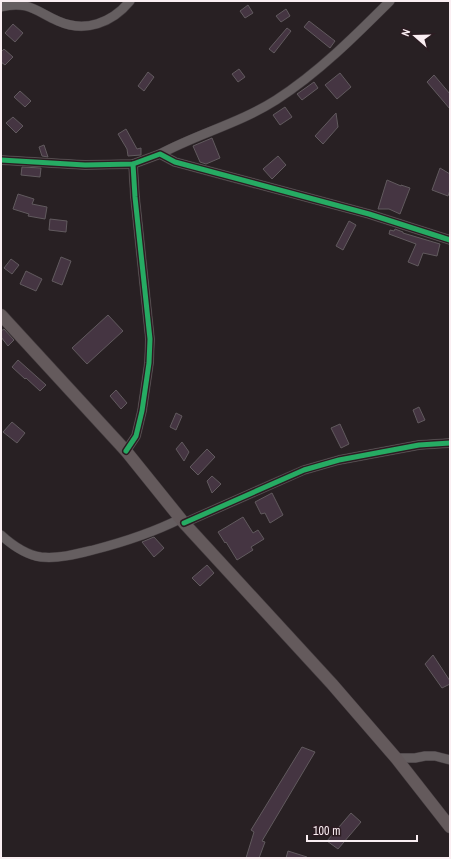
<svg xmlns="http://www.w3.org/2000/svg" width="451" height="859" viewBox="0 0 451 859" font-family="'Archivo Narrow',sans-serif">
<rect width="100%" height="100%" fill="#282023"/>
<g fill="#453542" stroke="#615a5e">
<polygon points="248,5 253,13 245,18 240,11"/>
<polygon points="286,9 290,16 281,22 276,16"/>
<polygon points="309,21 335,41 330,48 304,27"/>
<polygon points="13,24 23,33 15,42 5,33"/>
<polygon points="287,28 291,31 274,53 269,49"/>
<polygon points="4,49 13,57 5,65 1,62 1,52"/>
<polygon points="239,69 245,77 238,82 232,74"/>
<polygon points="148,72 154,77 144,91 138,86"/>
<polygon points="340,73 351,87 337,99 325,85"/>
<polygon points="434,75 450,94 450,109 427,82"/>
<polygon points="314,82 318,88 302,100 297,94"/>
<polygon points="20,91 31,101 25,107 14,97"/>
<polygon points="285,107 292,117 280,125 273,115"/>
<polygon points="336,113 338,127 323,144 315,136"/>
<polygon points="13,117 23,126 16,133 6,123"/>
<polygon points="126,129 137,149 141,148 141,155 128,156 127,149 118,134"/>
<polygon points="212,138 220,158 206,164 200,162 193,146"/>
<polygon points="44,145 48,157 42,156 39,147"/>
<polygon points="278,156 286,165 272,179 263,169"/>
<polygon points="22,167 41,168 40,177 21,175"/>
<polygon points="440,168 450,174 450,190 448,196 432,190"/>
<polygon points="387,180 401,186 401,185 410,188 400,214 389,209 378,209"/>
<polygon points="18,194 34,199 32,204 47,207 45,219 28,216 29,214 13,209"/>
<polygon points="50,219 67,221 66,232 49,230"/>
<polygon points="349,221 356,225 343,250 336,246"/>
<polygon points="395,229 403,232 403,233 440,244 437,256 423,253 418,266 408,262 416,244 389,234 390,230 394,231"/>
<polygon points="61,257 71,261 62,285 52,281"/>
<polygon points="11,259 19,265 12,274 4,268"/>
<polygon points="26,271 42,279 36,291 20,284"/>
<polygon points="108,315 123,331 87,364 72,348"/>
<polygon points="4,329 14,340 8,346 1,337 1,331"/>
<polygon points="18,360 46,385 40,391 26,378 25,379 12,367"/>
<polygon points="116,390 127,403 121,409 110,396"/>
<polygon points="419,407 425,420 418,423 413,410"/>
<polygon points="176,413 182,416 176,430 170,427"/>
<polygon points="12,422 25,433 17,443 3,432"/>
<polygon points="340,424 349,444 341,448 331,428"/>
<polygon points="182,442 189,452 184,461 176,449"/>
<polygon points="207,449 215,457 198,475 190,467"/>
<polygon points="212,476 221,484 212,493 207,481"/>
<polygon points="272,493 283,515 270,523 265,513 261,514 255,502"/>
<polygon points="243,517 253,533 258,530 264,539 251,547 253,550 237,560 226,542 225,543 218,532"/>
<polygon points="154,537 164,548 154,557 142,542"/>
<polygon points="207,565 214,573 200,586 192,578"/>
<polygon points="433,655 450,681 450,684 442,688 425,664"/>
<polygon points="302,747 315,752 262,841 265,842 259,858 246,858 254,832 251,830"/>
<polygon points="351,813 361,822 338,849 327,841"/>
<polygon points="288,851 307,857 307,858 286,858"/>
</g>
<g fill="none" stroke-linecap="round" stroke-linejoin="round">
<g stroke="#423b3e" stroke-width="10">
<g id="minor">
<path d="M1 7C28 0 37 12 58 21 85 33 112 23 130 1"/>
<path d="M160 154C197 134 240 123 276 100 318 73 355 36 390 1"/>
<polyline points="1,160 85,165 133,164 160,154 175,162 369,214 450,240"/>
<polyline points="126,451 136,436 142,411 149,363 150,339 135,197 133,164"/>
<polyline points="184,523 304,470 339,460 419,445 450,443"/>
<path d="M1 535C12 545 27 555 41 557 58 559 77 554 93 550 124 542 152 533 180 519"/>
<polyline points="396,758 415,758 425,756 435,756 450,760"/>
</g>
</g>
<g stroke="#423b3e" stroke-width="13">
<polyline id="secondary" points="1,315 126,451 184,523 332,684 396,758 450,827"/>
</g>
<use href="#minor" stroke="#655e60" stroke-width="9"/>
<use href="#secondary" stroke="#645a5c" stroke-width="12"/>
<g stroke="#2c1c22" stroke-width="8">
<g id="cycleway">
<polyline points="1,160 85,165 133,164 160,154 175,162 369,214 450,240"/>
<polyline points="126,451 136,436 142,411 149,363 150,339 135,197 133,164"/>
<polyline points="184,523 304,470 339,460 419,445 450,443"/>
</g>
</g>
<use href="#cycleway" stroke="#26ab63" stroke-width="5"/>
</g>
<rect width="451" height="859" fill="none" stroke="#faeef2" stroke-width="4"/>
<g transform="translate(415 36) rotate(290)" stroke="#2c1c22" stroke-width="3" paint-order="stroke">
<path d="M0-3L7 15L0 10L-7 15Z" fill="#faeef2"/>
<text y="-6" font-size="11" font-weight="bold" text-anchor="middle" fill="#faeef2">N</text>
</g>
<path d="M307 835v6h110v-6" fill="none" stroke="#faeef2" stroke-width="2"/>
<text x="313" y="835" font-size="12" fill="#faeef2" stroke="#2c1c22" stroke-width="3" paint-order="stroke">100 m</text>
</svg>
